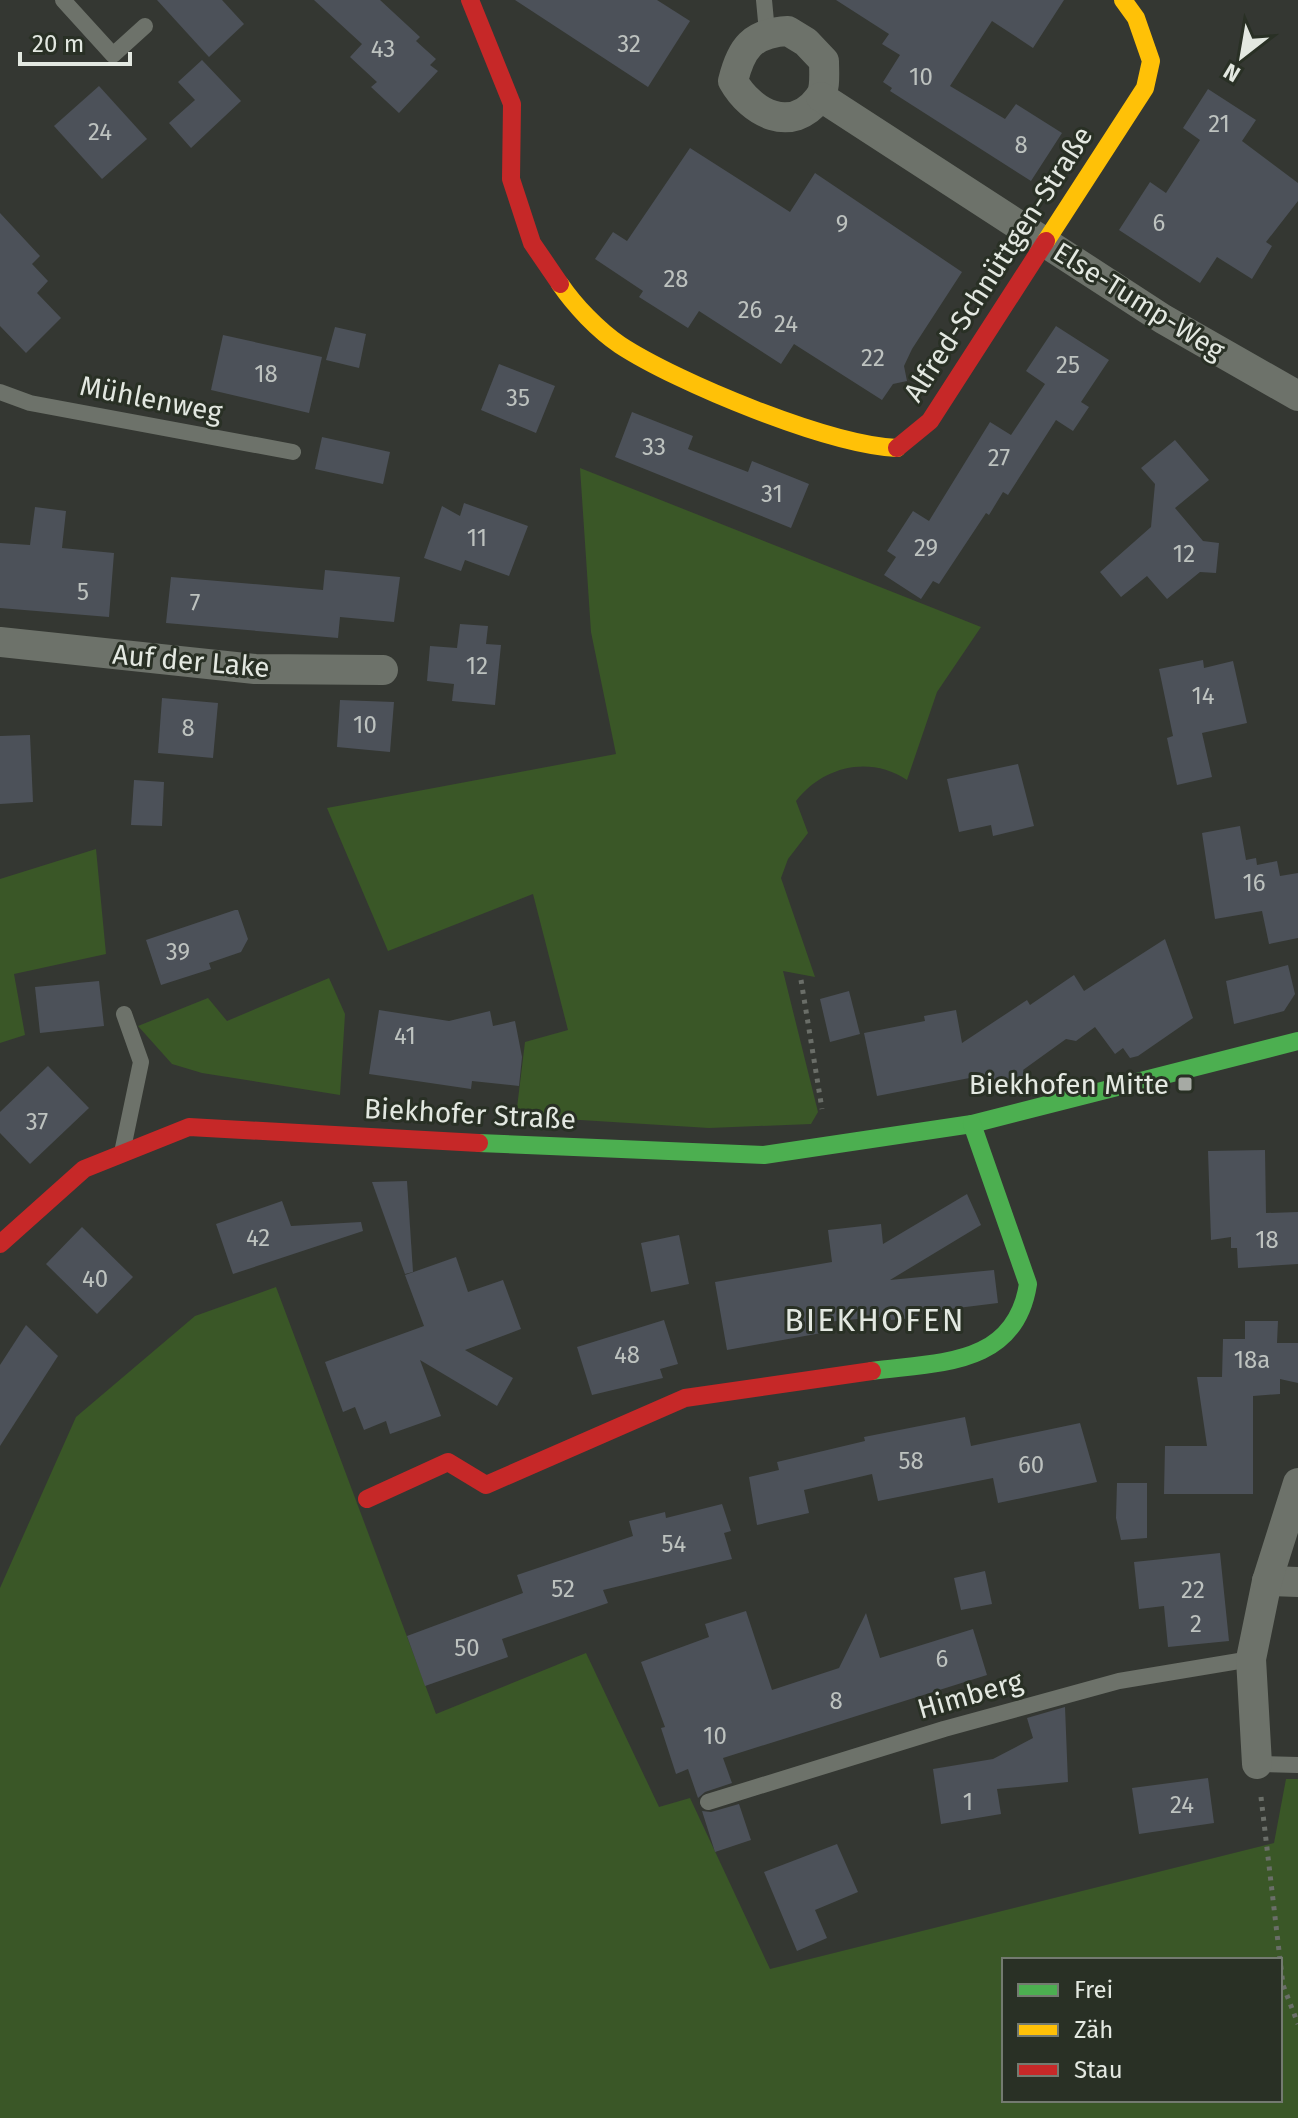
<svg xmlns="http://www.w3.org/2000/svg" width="1298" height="2118" viewBox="0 0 1298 2118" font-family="'Fira Sans',sans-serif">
<rect width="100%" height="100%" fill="#343732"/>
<g fill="#3a5727" fill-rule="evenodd">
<path d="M580 468 981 627 937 692 907 780C870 755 823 766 796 801L808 833 788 859 781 878 815 977 783 971 818 1112 811 1124 709 1128 516 1116 525 1042 568 1030 533 894 388 951 327 808 616 754 591 632Z"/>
<polygon points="96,849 106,954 14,974 25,1035 0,1043 0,879"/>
<polygon points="329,978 345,1014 340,1095 202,1073 172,1064 138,1026 208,998 227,1021"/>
<path d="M276 1287 436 1714 586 1653 659 1807 690 1798 770 1969 1274 1843 1286 1779H1298V2118H0V1588L76 1417 195 1316ZM1004 1960H1280V2100H1004Z"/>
</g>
<g fill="#4c5159">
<polygon points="157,0 222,0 244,24 209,57"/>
<polygon points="314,0 380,0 420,37 416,41 436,59 430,65 438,71 399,113 371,87 377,82 350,57 362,44"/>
<polygon points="515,0 657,0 690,21 648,87"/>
<polygon points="836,0 1064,0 1033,48 992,21 950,86 1005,119 1016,104 1062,133 1031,181 890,91 892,88 883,82 900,55 882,44 889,34"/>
<polygon points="202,60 241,101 191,148 169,123 195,100 178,82"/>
<polygon points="99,86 147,139 102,179 54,126"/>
<polygon points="1208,89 1256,120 1242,141 1298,183 1298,201 1266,242 1272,246 1252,279 1217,257 1200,283 1119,230 1150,182 1166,193 1200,140 1183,128"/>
<polygon points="690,148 790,212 815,173 962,272 912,349 904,366 907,381 893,384 882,400 794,344 781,364 699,311 688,328 639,297 643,291 595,259 613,232 627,241"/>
<polygon points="0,213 40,256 32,264 48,281 37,293 61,318 26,353 0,326"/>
<polygon points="1056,326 1109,360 1081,402 1089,407 1073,431 1056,420 1008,495 1003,492 989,515 986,513 939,584 933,581 921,599 884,575 896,557 887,551 913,511 929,521 990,422 1011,435 1045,384 1026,371"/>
<polygon points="335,327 366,334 359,368 326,360"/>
<polygon points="223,335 322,357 309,413 211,390"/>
<polygon points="499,364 555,386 536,433 481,410"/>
<polygon points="632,412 693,436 688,449 748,472 752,461 809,484 791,528 615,457"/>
<polygon points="322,437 390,452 383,484 315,469"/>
<polygon points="1175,440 1209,480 1175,508 1203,541 1219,543 1216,573 1200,572 1167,599 1147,576 1121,597 1100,572 1151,527 1155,484 1141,468"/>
<polygon points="464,503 528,526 509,576 465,560 461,571 424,558 442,506 460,516"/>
<polygon points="35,507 66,511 62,548 114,553 109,617 0,608 0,543 30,545"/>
<polygon points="325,570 400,577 394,622 340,617 338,638 166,623 171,577 323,590"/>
<polygon points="460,624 488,626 486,644 501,645 495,705 452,701 454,684 427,681 430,646 457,648"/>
<polygon points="1203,660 1204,668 1233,661 1247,723 1202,733 1212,777 1177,785 1167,738 1173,736 1159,669"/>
<polygon points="162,698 218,703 213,758 158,753"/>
<polygon points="340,700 394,702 390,752 337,747"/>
<polygon points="30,735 33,802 0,804 0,736"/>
<polygon points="1018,764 1034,826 993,836 991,825 959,832 947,779"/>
<polygon points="134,780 164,782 162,826 131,825"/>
<polygon points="1240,826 1246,860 1256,858 1257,865 1277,861 1280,876 1298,873 1298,938 1269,944 1262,911 1215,919 1202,833"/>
<polygon points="235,910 238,910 248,939 241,952 209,963 211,969 161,985 146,940"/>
<polygon points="1165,939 1193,1018 1138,1056 1130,1058 1123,1048 1115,1054 1095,1027 1076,1041 1066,1039 1023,1070 1027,1083 993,1090 990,1074 877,1096 864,1033 925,1021 924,1016 956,1010 962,1043 1027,1000 1030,1005 1074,975 1084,991"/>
<polygon points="1288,965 1295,994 1284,1011 1234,1024 1226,981"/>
<polygon points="99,981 104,1026 40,1033 35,987"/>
<polygon points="849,991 860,1034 830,1042 820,999"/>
<polygon points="379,1010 449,1021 490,1011 493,1026 515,1021 522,1057 519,1086 472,1081 471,1089 369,1074"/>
<polygon points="48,1066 89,1108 30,1164 0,1133 0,1112"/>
<polygon points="1265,1150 1266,1213 1298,1212 1298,1264 1238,1268 1237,1248 1231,1248 1231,1237 1211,1240 1208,1151"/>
<polygon points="407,1181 413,1272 405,1274 372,1182"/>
<polygon points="967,1194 981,1225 890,1280 994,1270 998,1303 917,1313 918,1318 891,1320 890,1316 826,1322 827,1332 727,1350 715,1282 832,1262 828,1230 881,1224 883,1244"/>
<polygon points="282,1201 291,1226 361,1222 363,1231 233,1274 216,1224"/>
<polygon points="82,1227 133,1277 97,1314 46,1264"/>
<polygon points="679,1235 689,1284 651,1292 641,1243"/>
<polygon points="456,1257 468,1292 503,1280 521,1329 465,1350 513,1378 497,1406 420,1360 441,1416 390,1434 386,1421 364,1430 355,1407 343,1412 325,1362 424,1326 405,1275"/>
<polygon points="664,1320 678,1364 660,1369 663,1378 592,1395 577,1347"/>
<polygon points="1245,1321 1278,1321 1277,1343 1298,1343 1298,1383 1280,1379 1280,1394 1253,1396 1253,1494 1164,1494 1165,1446 1207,1446 1197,1377 1222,1377 1223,1339 1245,1339"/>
<polygon points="26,1325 58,1356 0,1446 0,1365"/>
<polygon points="965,1417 971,1446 1080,1423 1097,1482 998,1503 993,1478 878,1501 872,1474 804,1490 809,1513 757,1525 749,1477 779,1470 777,1462 865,1441 864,1437"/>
<polygon points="1117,1483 1147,1483 1147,1538 1121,1540 1116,1518"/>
<polygon points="722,1504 731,1531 724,1533 732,1559 603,1590 608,1603 502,1639 508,1657 425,1686 407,1636 523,1593 517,1575 633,1536 629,1521 665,1512 666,1518"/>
<polygon points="1220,1553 1229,1641 1168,1647 1164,1606 1139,1609 1134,1562"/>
<polygon points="985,1571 992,1604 961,1610 954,1578"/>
<polygon points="746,1611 772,1690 839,1668 866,1613 880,1658 973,1629 987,1675 723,1758 732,1783 705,1792 698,1798 688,1769 676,1774 661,1728 665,1727 641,1662 709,1637 705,1624"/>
<polygon points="1065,1707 1068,1782 997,1789 1001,1814 941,1824 933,1769 993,1759 1033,1738 1027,1718"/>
<polygon points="1208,1778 1214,1823 1139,1834 1132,1788"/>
<polygon points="739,1804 751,1840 715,1852 702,1811 711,1812"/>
<polygon points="837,1844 858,1892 815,1910 827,1938 797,1951 764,1872"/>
</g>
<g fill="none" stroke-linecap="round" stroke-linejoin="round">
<g stroke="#6a6e68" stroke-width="5" stroke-dasharray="4 6" stroke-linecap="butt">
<polyline points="801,980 822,1109"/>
<polyline points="1261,1797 1283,1985 1298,2024"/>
</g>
<g stroke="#6d726a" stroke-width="16">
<polyline points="63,0 113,55 145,26"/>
<polyline points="764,0 767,32"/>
<polyline points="0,392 30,403 293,452"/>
<polyline points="123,1148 141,1062 124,1014"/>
<polyline points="1257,1764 1298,1765"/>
<polyline points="708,1802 944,1729 1119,1681 1251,1659"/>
</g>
<g stroke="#6d726a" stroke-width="30">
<path d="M788 31 806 42 824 61C824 72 826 90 819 98 792 135 751 113 733 81 741 48 752 33 788 31Z"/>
<polyline points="821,97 1163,319 1298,396"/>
<polyline points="0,642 255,669 383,670"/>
<polyline points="1267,1581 1298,1582"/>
<polyline points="1257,1764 1251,1659 1267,1581 1298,1483"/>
</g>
<g stroke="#4caf50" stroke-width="18">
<polyline points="479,1143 764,1155 972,1124 1298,1041"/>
<path d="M872 1371C938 1362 1015 1367 1028 1284L972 1124"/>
</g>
<g stroke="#ffc107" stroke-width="18">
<polyline points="1046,241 1145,88 1151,61 1136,18 1123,0"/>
<path d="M560 284C575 306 598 330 620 345 678 383 829 445 897 448"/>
</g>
<g stroke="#c62828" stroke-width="18">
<polyline points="470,0 512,104 511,179 532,243 560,284"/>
<polyline points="897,448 930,421 1046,241"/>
<polyline points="0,1244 84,1169 189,1127 479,1143"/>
<polyline points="367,1499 448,1462 486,1485 685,1398 872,1371"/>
</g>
</g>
<rect fill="#a6aaa4" stroke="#293025" stroke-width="3" x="1177" y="1076" width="16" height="16" rx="4"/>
<g text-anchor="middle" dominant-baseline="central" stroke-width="6" stroke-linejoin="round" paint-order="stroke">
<g font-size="24" fill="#bdc2bf">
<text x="629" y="44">32</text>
<text x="383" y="49">43</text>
<text x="921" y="77">10</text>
<text x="1219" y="124">21</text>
<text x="100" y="132">24</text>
<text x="1021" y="145">8</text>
<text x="1159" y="223">6</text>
<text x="842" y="224">9</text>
<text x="676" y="279">28</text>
<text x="750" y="310">26</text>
<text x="786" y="324">24</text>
<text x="873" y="358">22</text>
<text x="1068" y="365">25</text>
<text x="266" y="374">18</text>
<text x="518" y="398">35</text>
<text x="654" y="447">33</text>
<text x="999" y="458">27</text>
<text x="772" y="494">31</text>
<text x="477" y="538">11</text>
<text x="926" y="548">29</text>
<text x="1184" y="554">12</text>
<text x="83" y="592">5</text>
<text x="195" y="603">7</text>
<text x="477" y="666">12</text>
<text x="1203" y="696">14</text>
<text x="365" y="725">10</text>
<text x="188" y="728">8</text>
<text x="1254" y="883">16</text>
<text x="178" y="952">39</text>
<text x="405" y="1036">41</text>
<text x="37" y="1122">37</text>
<text x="258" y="1238">42</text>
<text x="1267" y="1240">18</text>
<text x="95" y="1279">40</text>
<text x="627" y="1355">48</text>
<text x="1252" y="1360">18a</text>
<text x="911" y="1461">58</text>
<text x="1031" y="1465">60</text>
<text x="674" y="1544">54</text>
<text x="563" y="1589">52</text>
<text x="1193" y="1590">22</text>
<text x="1196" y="1624">2</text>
<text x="467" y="1648">50</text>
<text x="942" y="1659">6</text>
<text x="836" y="1701">8</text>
<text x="715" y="1736">10</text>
<text x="968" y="1802">1</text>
<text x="1182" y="1805">24</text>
</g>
<g font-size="28" fill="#e3e8e1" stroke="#293025">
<text transform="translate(998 264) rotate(-57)">Alfred-Schnüttgen-Straße</text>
<text transform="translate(1139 301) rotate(32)">Else-Tump-Weg</text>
<text transform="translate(151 399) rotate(11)">Mühlenweg</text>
<text transform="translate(191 661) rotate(5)">Auf der Lake</text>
<text transform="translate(470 1114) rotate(3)">Biekhofer Straße</text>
<text transform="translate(970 1695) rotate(-16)">Himberg</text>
</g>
<g font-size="28" fill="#e3e8e1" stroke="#293025" text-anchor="end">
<text x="1169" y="1084">Biekhofen Mitte</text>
</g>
<g font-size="32" letter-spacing="2" fill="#e3e8e1" stroke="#293025">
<text x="875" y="1320">BIEKHOFEN</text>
</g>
</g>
<rect x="1002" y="1958" width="280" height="144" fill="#293025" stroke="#737a70" stroke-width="2"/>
<rect x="1018" y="1984" width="40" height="12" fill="#4caf50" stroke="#737a70" stroke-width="2"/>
<text x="1074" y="1998" font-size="24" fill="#e3e8e1">Frei</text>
<rect x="1018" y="2024" width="40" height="12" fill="#ffc107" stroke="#737a70" stroke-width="2"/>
<text x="1074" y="2038" font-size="24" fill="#e3e8e1">Zäh</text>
<rect x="1018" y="2064" width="40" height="12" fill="#c62828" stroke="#737a70" stroke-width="2"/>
<text x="1074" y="2078" font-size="24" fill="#e3e8e1">Stau</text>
<g transform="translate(1242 56) rotate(211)" stroke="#293025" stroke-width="6" paint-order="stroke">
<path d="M0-6L14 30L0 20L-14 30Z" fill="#e3e8e1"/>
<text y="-12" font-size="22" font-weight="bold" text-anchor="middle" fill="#e3e8e1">N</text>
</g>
<path d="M20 52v12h110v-12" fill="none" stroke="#e3e8e1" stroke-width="4"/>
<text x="32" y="52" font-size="24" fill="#e3e8e1" stroke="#293025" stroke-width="6" paint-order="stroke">20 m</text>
</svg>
